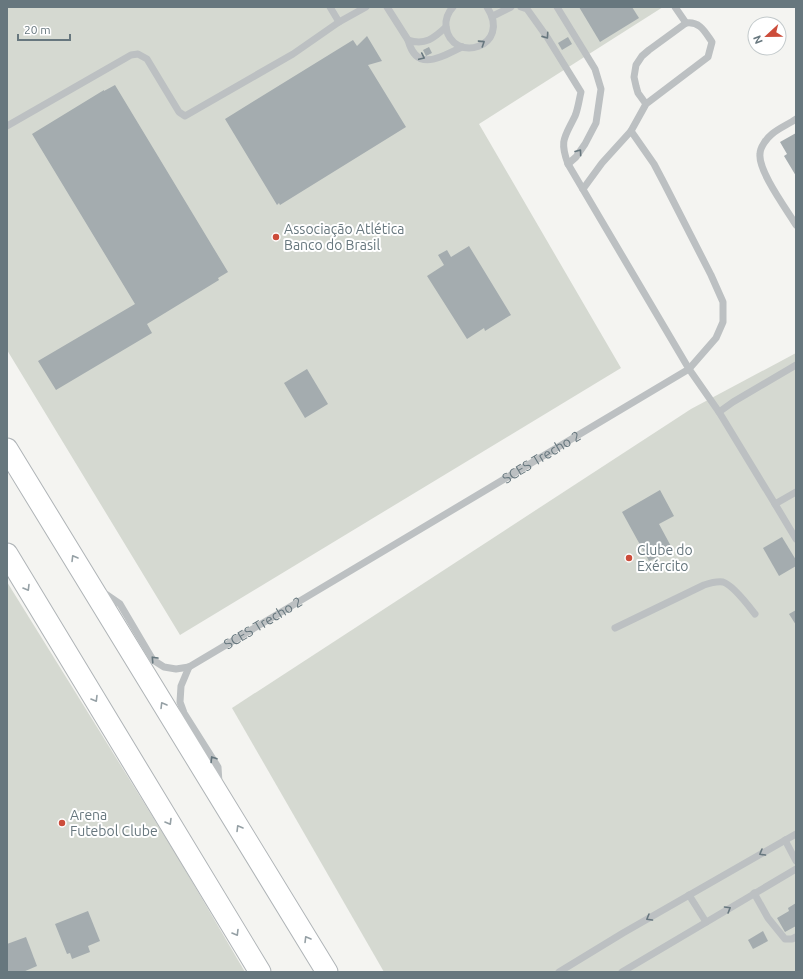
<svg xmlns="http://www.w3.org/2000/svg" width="803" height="979" viewBox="0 0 803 979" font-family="Ubuntu,sans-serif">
<rect width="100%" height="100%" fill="#f4f4f1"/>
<g fill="#d5d9d1">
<polygon points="7,7 663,7 479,124 621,368 180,635 7,350"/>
<polygon points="796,353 796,972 384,972 232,708 691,409"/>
<polygon points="7,582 177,856 245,972 7,972"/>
</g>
<g fill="#a4acaf">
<polygon points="579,7 632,7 639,18 600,42"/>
<polygon points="367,36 382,61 368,65 406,127 280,205 279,203 277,205 225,119 353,40 357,46"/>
<polygon points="568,37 572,44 562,50 558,43"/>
<polygon points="429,47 432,53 426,56 423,50"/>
<polygon points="115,85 228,272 218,278 219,280 147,324 152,333 56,390 38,361 135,304 32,134 104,90 104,91"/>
<polygon points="796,133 796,176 784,156 787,154 780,142"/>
<polygon points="469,246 511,315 485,331 484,328 467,339 427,276 444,265 438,255 447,250 451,257"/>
<polygon points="307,369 328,404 305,418 284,383"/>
<polygon points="660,490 674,516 659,524 673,550 649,561 622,512"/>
<polygon points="782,537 796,560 796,566 779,576 763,548"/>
<polygon points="796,610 796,625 789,614"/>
<polygon points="796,903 796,926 785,932 777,918 789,911 788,908"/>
<polygon points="88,911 100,941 88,946 90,952 72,959 70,953 67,954 55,924"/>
<polygon points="763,931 768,941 753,949 748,940"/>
<polygon points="26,937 37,966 23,972 7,972 7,944"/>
</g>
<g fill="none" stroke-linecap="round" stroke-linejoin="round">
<g stroke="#afb4b7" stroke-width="23">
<g id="secondary">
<polyline points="7,449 327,972"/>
<polyline points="7,554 260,972"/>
</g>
</g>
<g stroke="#bcc0c2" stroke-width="7">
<polyline points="330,7 339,22"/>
<polyline points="387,7 408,40"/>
<path d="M453 7C448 12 445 20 446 27 452 65 513 47 487 7"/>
<path d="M521 7 527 9 547 37 581 92C579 100 578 109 575 116 565 137 559 140 568 164L576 157 585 144 596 123 601 89 595 69 557 7"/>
<polyline points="675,7 686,23"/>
<polyline points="493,16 511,7"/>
<path d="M446 27C434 38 425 46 408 40 417 74 442 56 462 47"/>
<path d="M796 119C789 124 779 128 772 134 767 138 760 147 760 154 758 171 787 210 796 225"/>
<polyline points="7,126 131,55 138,54 147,59 179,112 185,116 293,54 339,22 366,7"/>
<path d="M631 131 646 104 708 57 712 42C705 32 700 21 686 23L649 50 642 56 636 65 634 77 636 86 638 93 646 104"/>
<polyline points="583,189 602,163 631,131 654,164 664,183 711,275 723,302 723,322 716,338 689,369 719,412 733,402 796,365"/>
<polyline points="719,412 775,504 796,492"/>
<polyline points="775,504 796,539"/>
<path id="s1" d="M104 593 120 604 153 660 164 667 176 669 189 667 689 369 568 164"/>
<path d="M615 628 704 585C710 583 716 581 723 582 733 585 748 605 755 614"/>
<polyline points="189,667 181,686 180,702 184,713 218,767 219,783"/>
<polyline points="785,840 796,861"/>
<polyline points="754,893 768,918 785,939 792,939 796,937"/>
<polyline points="689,895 706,922"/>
<polyline points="559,972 623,933 796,834"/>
<polyline points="622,972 796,869"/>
</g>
<use href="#secondary" stroke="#fff" stroke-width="21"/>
</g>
<defs><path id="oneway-chevron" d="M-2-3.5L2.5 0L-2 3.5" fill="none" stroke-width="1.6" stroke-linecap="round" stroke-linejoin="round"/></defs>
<g stroke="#67777e">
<use href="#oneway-chevron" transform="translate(546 36) rotate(55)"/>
<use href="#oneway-chevron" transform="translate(482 43) rotate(-33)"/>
<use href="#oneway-chevron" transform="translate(422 57) rotate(25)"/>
<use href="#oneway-chevron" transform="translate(579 152) rotate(-54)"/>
<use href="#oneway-chevron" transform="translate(154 659) rotate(-133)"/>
<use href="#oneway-chevron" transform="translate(213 759) rotate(-122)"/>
<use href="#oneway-chevron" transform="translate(762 853) rotate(150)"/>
<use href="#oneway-chevron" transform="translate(728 909) rotate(-31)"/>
<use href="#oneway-chevron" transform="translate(649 918) rotate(150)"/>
</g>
<g stroke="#95a0a5">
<use href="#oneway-chevron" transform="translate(74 558) rotate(-121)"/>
<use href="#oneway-chevron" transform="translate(27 588) rotate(59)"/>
<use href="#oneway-chevron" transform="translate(95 699) rotate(59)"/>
<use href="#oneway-chevron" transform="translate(163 705) rotate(-121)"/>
<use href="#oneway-chevron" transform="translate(169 822) rotate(59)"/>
<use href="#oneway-chevron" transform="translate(239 828) rotate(-121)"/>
<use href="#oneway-chevron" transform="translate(236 933) rotate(59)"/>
<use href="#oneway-chevron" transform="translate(307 939) rotate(-121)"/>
</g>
<g fill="#cc4c3a" stroke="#fff" stroke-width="1.5">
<circle cx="276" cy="237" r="4"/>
<circle cx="629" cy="558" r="4"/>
<circle cx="62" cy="823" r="4"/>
</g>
<g text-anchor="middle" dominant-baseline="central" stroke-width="4" stroke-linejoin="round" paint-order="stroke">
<g font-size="14" fill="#67777e" stroke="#fff" text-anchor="start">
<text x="284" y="229">Associação Atlética<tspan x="284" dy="16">Banco do Brasil</tspan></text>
<text x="637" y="550">Clube do<tspan x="637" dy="16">Exército</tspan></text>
<text x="70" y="815">Arena<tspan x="70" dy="16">Futebol Clube</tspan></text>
</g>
<g font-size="14" fill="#67777e" stroke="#fff">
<text stroke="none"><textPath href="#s1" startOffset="533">SCES Trecho 2</textPath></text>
<text stroke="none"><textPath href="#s1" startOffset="209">SCES Trecho 2</textPath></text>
</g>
</g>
<rect width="803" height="979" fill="none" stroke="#67777e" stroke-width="16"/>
<g transform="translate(767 36) rotate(248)"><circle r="19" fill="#ffffff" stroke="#c2c9cb"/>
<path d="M0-3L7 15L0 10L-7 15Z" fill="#cc4c3a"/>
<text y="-6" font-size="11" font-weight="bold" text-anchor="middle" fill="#67777e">N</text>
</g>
<path d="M18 34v6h52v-6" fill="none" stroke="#67777e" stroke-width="2"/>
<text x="24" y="34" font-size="12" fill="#67777e" stroke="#ffffff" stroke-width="3" paint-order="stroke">20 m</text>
</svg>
